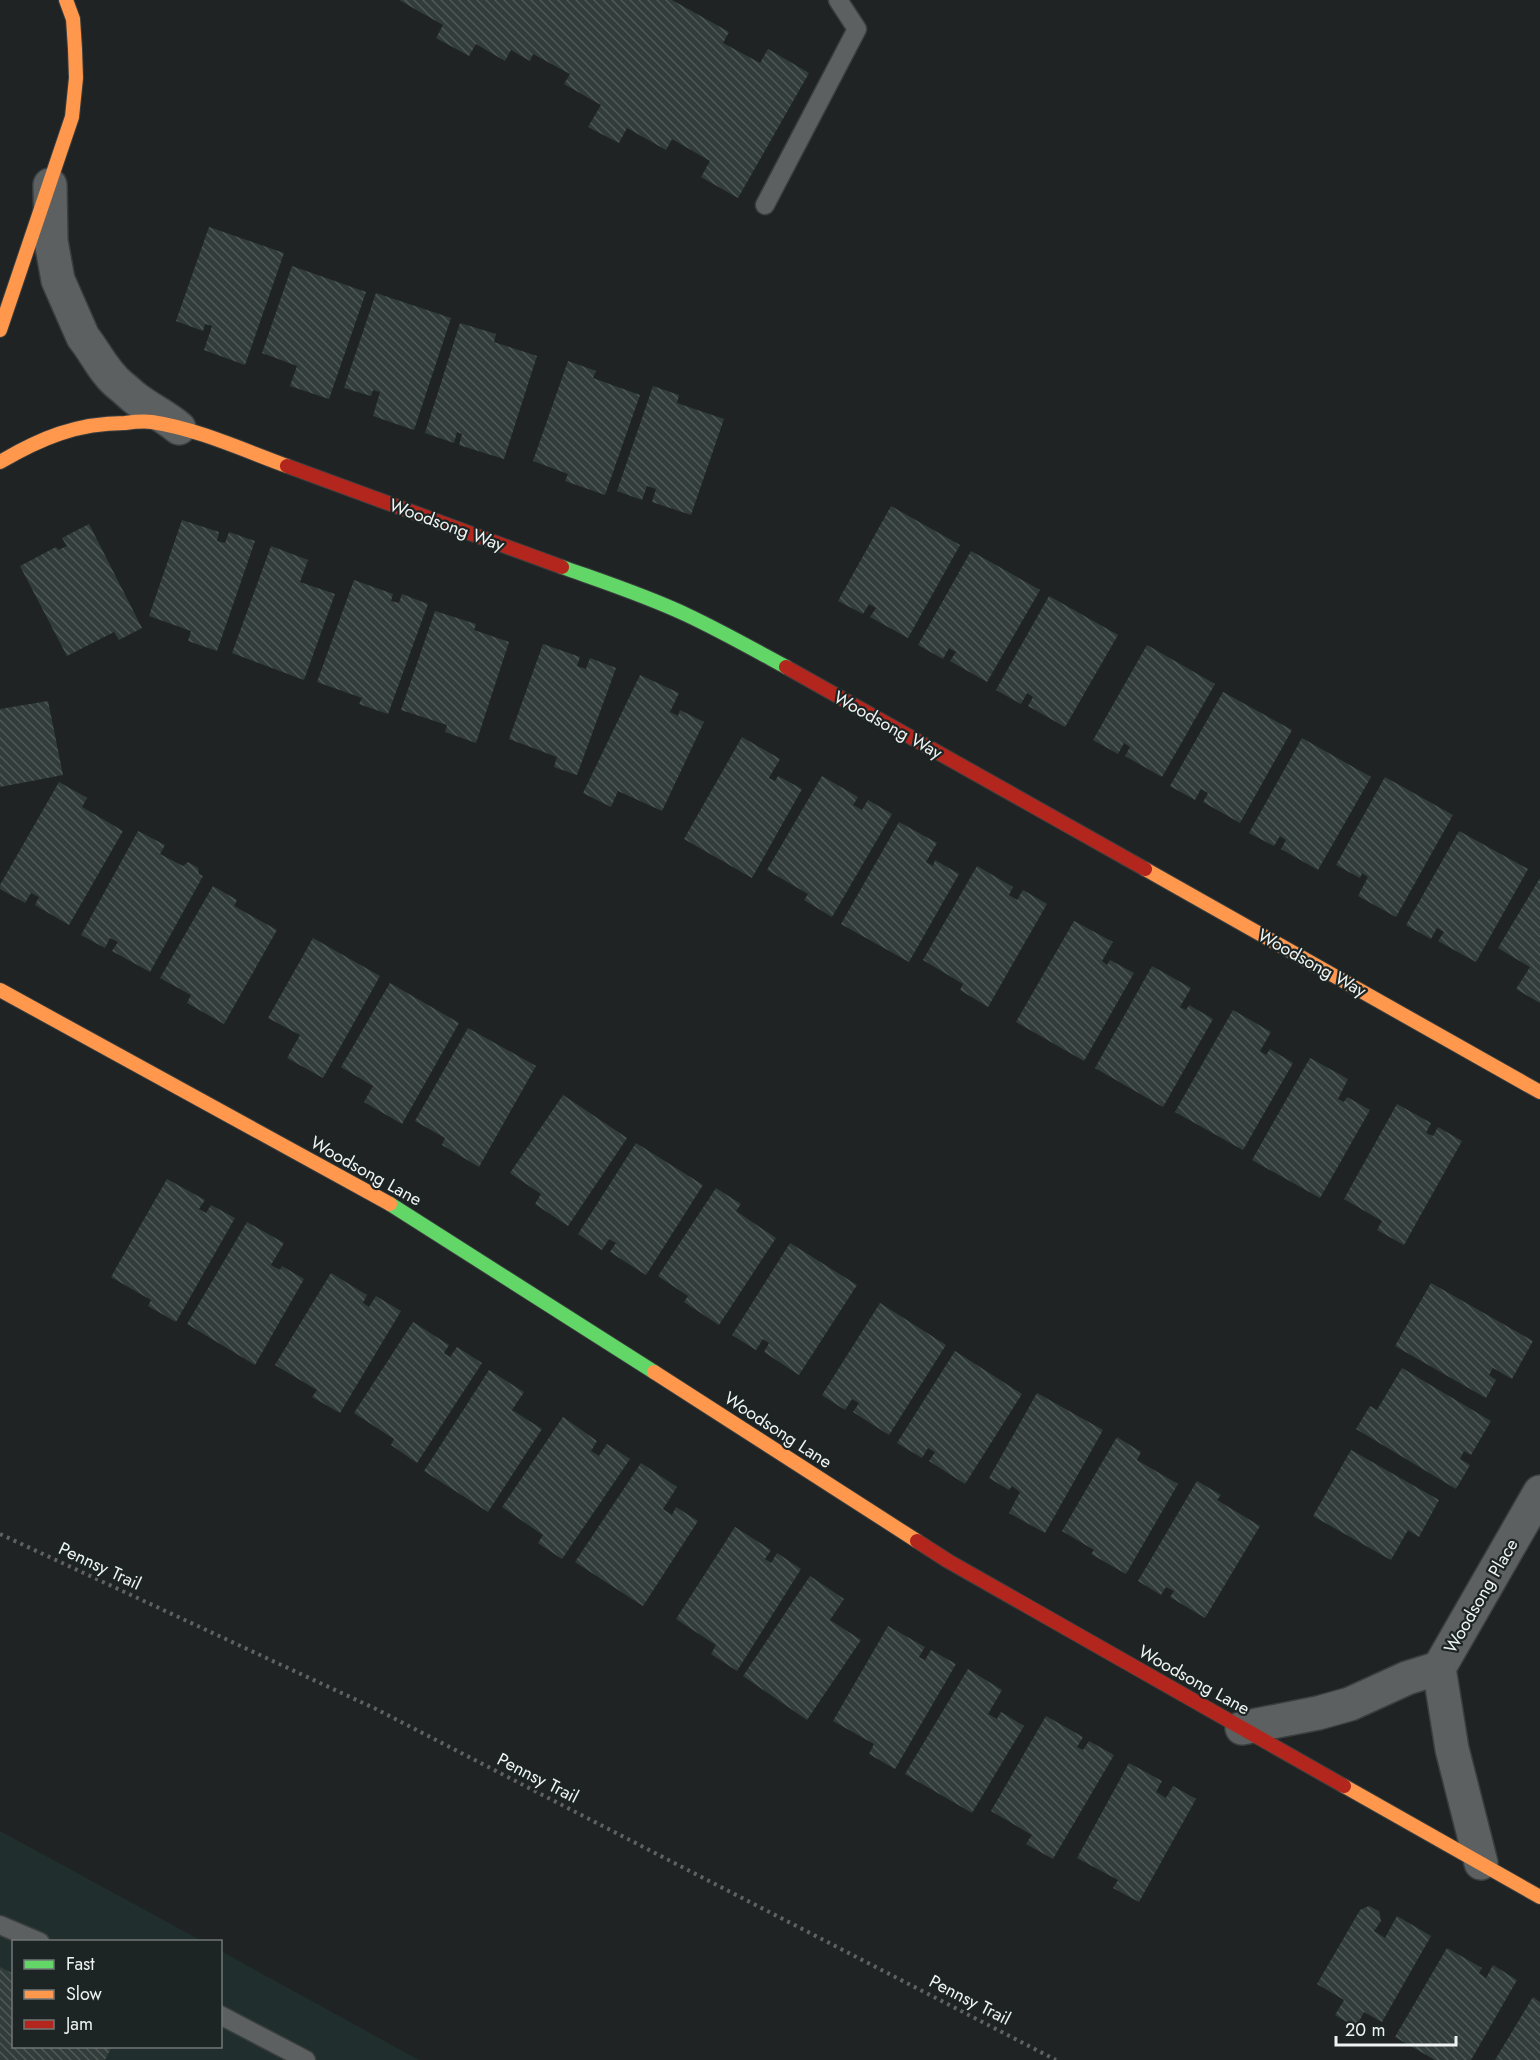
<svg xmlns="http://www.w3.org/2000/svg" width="1540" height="2060" viewBox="0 0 1540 2060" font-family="Jost,sans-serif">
<defs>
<pattern id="building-back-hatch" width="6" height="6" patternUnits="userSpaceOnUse" patternTransform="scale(1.5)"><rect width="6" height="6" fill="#313c3b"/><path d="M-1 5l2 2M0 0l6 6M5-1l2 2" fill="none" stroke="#4f5958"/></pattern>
</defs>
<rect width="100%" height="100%" fill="#1f2323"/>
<polygon fill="#202e2d" points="0,1831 202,1941 14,1942 14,2046 220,2046 221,1951 419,2060 0,2060"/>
<g fill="url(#building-back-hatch)">
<polygon points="399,0 672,0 729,32 723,43 760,63 768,49 809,73 738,198 701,177 710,161 672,139 666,150 627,128 619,143 588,127 601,105 564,84 570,74 533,54 530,61 511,50 505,61 476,44 469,56 436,38 443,25"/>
<polygon points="209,227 284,253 245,365 204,350 212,326 205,324 203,331 176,321"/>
<polygon points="292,266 366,292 329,399 290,386 297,366 262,353"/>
<polygon points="376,293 451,318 414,430 373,416 380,392 373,390 371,396 344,388"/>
<polygon points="460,323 496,334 494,342 537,356 504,459 459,445 462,434 457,432 454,443 425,433"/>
<polygon points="568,361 596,371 593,378 640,395 605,495 565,481 568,474 533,461"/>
<polygon points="653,386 679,395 677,403 724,419 691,515 652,502 656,489 647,486 642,500 617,491"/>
<polygon points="891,506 960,545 908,638 870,617 876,608 869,604 863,614 838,601"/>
<polygon points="182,520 219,532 217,541 225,543 229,532 255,541 217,651 188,641 191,631 149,616"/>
<polygon points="89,524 142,628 119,640 114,632 67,656 20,566 56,547 58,550 67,546 62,538"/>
<polygon points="271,546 308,560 300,582 335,594 304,680 232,653"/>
<polygon points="971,551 1040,590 987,682 950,661 956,652 949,648 943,659 918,645"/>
<polygon points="354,580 393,594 391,601 399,603 402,594 428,604 388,714 359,704 362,698 317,682"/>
<polygon points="1049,596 1118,635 1065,727 1028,706 1033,697 1027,693 1021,704 996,690"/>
<polygon points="435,611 476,624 474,630 509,642 476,743 445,732 447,725 401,710"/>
<polygon points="543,644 580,657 577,666 586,669 590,658 616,668 577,775 554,767 557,757 509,739"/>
<polygon points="1147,645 1215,684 1162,777 1125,756 1130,747 1124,743 1118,754 1093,740"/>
<polygon points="640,675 679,693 670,712 678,716 680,710 704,722 662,811 618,791 611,807 583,793"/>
<polygon points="1223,692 1292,730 1240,823 1203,802 1208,793 1201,789 1195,800 1170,786"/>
<polygon points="48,701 63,775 0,787 0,709"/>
<polygon points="742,737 780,759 769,778 775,781 778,776 802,789 752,878 684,839"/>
<polygon points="1302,738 1371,777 1318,870 1281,849 1286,840 1280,836 1274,846 1249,833"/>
<polygon points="822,776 858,797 853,805 862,810 868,800 892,814 832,917 804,900 808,894 767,870"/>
<polygon points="1385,777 1453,815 1396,917 1358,896 1368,877 1362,873 1360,878 1336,865"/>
<polygon points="59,782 87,798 82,807 123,831 69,925 35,905 39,897 31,893 25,903 0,889 0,885"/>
<polygon points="899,822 937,843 926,862 933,866 935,860 959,874 909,962 841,924"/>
<polygon points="138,831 165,845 160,854 183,866 188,862 198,868 199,874 203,876 150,972 112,951 118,942 110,938 105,948 81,935"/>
<polygon points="1459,831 1528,869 1476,962 1438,941 1444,932 1437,928 1431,939 1406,925"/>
<polygon points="977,866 1013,887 1009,895 1017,900 1023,890 1047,904 988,1007 960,990 963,984 923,960"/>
<polygon points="1540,878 1540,1003 1516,989 1530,967 1498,948"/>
<polygon points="213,886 237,900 234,906 277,930 224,1024 187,1003 191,995 160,978"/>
<polygon points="1074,921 1113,942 1102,961 1107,965 1110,960 1134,973 1084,1061 1016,1022"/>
<polygon points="313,938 380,976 323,1078 287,1058 300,1035 268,1018"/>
<polygon points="1152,966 1191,988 1180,1007 1186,1010 1189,1005 1213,1019 1163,1107 1095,1068"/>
<polygon points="390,983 459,1023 402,1124 364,1102 373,1086 341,1067"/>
<polygon points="1233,1010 1271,1032 1260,1051 1266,1055 1270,1049 1293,1063 1243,1150 1175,1112"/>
<polygon points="468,1028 536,1066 479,1167 442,1145 445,1138 415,1121"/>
<polygon points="1310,1058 1348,1079 1338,1099 1344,1102 1347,1097 1370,1110 1320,1198 1252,1160"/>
<polygon points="563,1095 627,1138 568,1226 535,1204 541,1194 510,1173"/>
<polygon points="1397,1104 1431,1123 1426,1133 1433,1136 1438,1127 1462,1141 1404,1245 1377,1230 1382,1221 1344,1199"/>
<polygon points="636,1143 703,1185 646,1275 610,1252 616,1243 609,1239 602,1250 578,1234"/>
<polygon points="167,1179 205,1200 199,1209 206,1213 211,1205 235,1218 176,1322 148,1306 151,1300 111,1277"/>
<polygon points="716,1188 741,1204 736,1211 776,1238 719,1325 684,1302 688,1296 658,1276"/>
<polygon points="247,1222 284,1243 271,1265 280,1270 282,1266 304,1279 255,1365 187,1324"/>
<polygon points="790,1243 857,1285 799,1375 764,1352 769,1343 763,1339 756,1350 732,1335"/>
<polygon points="331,1273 367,1295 363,1303 369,1307 376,1296 401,1311 340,1413 312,1397 317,1390 275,1365"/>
<polygon points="1431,1283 1533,1341 1512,1379 1493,1368 1489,1375 1496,1380 1486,1398 1395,1346"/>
<polygon points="880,1303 946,1345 889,1435 853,1412 859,1403 852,1399 845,1410 822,1395"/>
<polygon points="413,1322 449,1345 444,1353 450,1357 457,1347 482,1363 417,1463 391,1445 394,1439 354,1413"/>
<polygon points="955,1351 1022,1394 965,1484 929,1461 935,1452 928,1448 922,1458 897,1443"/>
<polygon points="1402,1368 1491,1421 1471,1455 1464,1451 1460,1459 1470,1465 1456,1489 1356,1429 1370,1406 1377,1410"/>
<polygon points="489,1370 524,1392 512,1410 542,1429 488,1512 424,1471"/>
<polygon points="1037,1393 1103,1430 1045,1533 1009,1513 1020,1492 1012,1486 1009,1490 989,1478"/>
<polygon points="563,1417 597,1441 591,1451 599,1456 607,1444 630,1459 562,1559 538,1543 543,1535 502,1507"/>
<polygon points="1117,1437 1141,1452 1137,1460 1178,1484 1126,1574 1091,1554 1094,1550 1062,1531"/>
<polygon points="1351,1450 1439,1500 1419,1537 1408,1530 1391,1560 1313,1516"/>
<polygon points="641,1463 677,1487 663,1509 672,1515 676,1507 698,1521 643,1606 575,1562"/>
<polygon points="1197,1481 1221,1495 1217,1500 1260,1526 1205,1618 1170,1597 1174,1591 1166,1587 1161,1595 1138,1581"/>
<polygon points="735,1527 771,1550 765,1559 771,1563 777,1553 801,1569 737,1671 711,1654 716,1645 676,1619"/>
<polygon points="810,1576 844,1599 830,1620 861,1640 807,1720 743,1676"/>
<polygon points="888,1626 925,1647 919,1657 925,1660 931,1650 956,1664 895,1769 869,1754 874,1744 833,1721"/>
<polygon points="968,1669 1002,1690 988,1714 997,1719 1001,1712 1024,1726 972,1813 905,1774"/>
<polygon points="1046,1716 1083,1737 1077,1747 1083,1750 1089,1741 1114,1755 1053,1859 1026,1844 1032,1835 991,1811"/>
<polygon points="1129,1763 1162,1781 1156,1792 1166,1798 1173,1786 1196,1799 1139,1902 1113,1888 1118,1880 1077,1858"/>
<polygon points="1369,1906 1379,1911 1381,1921 1374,1931 1385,1938 1397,1916 1431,1936 1382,2022 1364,2012 1356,2027 1335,2015 1344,2000 1317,1984 1360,1910"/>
<polygon points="1447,1948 1482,1968 1479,1973 1486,1978 1493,1965 1517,1980 1471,2060 1435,2060 1395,2037"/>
<polygon points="0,1967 14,1974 14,2046 112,2046 105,2060 0,2060"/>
<polygon points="1533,1997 1540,2002 1540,2060 1495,2060"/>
</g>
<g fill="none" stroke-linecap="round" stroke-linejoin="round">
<g stroke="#3a3e3e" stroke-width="21">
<g id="lane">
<polyline points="765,205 857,29 838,0"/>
<polyline points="0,1925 40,1942"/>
<polyline points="220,2015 306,2060"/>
</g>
</g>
<g stroke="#3a3e3e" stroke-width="36">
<g id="street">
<path d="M50 185 51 241 58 280 83 337C96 353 104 373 121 386 126 390 130 394 135 398 149 409 165 416 179 428"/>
<polyline points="1439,1668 1540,1492"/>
<polyline points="1439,1668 1452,1749 1481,1863"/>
<polyline points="1242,1728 1318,1713 1350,1704 1407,1678 1439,1668"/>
</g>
</g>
<g stroke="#3a3e3e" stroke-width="16">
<g id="fast">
<path d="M562 567C604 582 647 596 687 615 721 631 753 649 786 667"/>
<polyline points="390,1204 654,1372"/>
</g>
</g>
<g stroke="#3a3e3e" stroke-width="16">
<g id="slow">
<polyline points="0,330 72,117 76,78 75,49 73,19 66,0"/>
<path d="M0 462C41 438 77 423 125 423 133 422 143 421 152 422 198 429 243 450 287 466"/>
<polyline points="1145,869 1540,1092"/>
<polyline points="0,990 390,1204"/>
<polyline points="654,1372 917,1541"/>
<polyline points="1344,1786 1540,1897"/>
</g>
</g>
<g stroke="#3a3e3e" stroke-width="16">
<g id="jam">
<polyline points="287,466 562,567"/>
<polyline points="786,667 1145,869"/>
<polyline points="917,1541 948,1561 1344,1786"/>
</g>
</g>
<polyline stroke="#606262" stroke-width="4" stroke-dasharray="3 4.5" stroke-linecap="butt" points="0,1534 376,1709 1056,2060"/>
<use href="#lane" stroke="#5d6060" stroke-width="18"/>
<use href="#street" stroke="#5d6060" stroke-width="33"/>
<use href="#fast" stroke="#63d668" stroke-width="14"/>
<use href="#slow" stroke="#ff974d" stroke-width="14"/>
<use href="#jam" stroke="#b3261e" stroke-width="14"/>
</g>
<g text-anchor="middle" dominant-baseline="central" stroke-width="4.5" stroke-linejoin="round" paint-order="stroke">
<g font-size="18" fill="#eef3f2" stroke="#1d2524">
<text transform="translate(447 525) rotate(20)">Woodsong Way</text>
<text transform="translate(888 725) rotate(29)">Woodsong Way</text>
<text transform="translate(1312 963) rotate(29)">Woodsong Way</text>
<text transform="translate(366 1171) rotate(29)">Woodsong Lane</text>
<text transform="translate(778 1430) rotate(33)">Woodsong Lane</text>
<text transform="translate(100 1566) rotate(25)">Pennsy Trail</text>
<text transform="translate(1481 1596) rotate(-60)">Woodsong Place</text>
<text transform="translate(1194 1680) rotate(29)">Woodsong Lane</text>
<text transform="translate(538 1778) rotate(27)">Pennsy Trail</text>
<text transform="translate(970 2000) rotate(27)">Pennsy Trail</text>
</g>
</g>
<rect x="12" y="1940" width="210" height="108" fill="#1d2524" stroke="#717776" stroke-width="1.5"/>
<rect x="24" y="1960" width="30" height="9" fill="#63d668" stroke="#717776" stroke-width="1.5"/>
<text x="66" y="1970" font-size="18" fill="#eef3f2">Fast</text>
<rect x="24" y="1990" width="30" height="9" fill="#ff974d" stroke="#717776" stroke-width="1.5"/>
<text x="66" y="2000" font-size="18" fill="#eef3f2">Slow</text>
<rect x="24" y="2020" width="30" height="9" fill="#b3261e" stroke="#717776" stroke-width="1.5"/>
<text x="66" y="2030" font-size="18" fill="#eef3f2">Jam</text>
<path d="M1336 2036v9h120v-9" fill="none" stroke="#eef3f2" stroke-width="3"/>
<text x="1345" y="2036" font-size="18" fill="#eef3f2" stroke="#1d2524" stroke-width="4.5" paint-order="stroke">20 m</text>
</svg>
